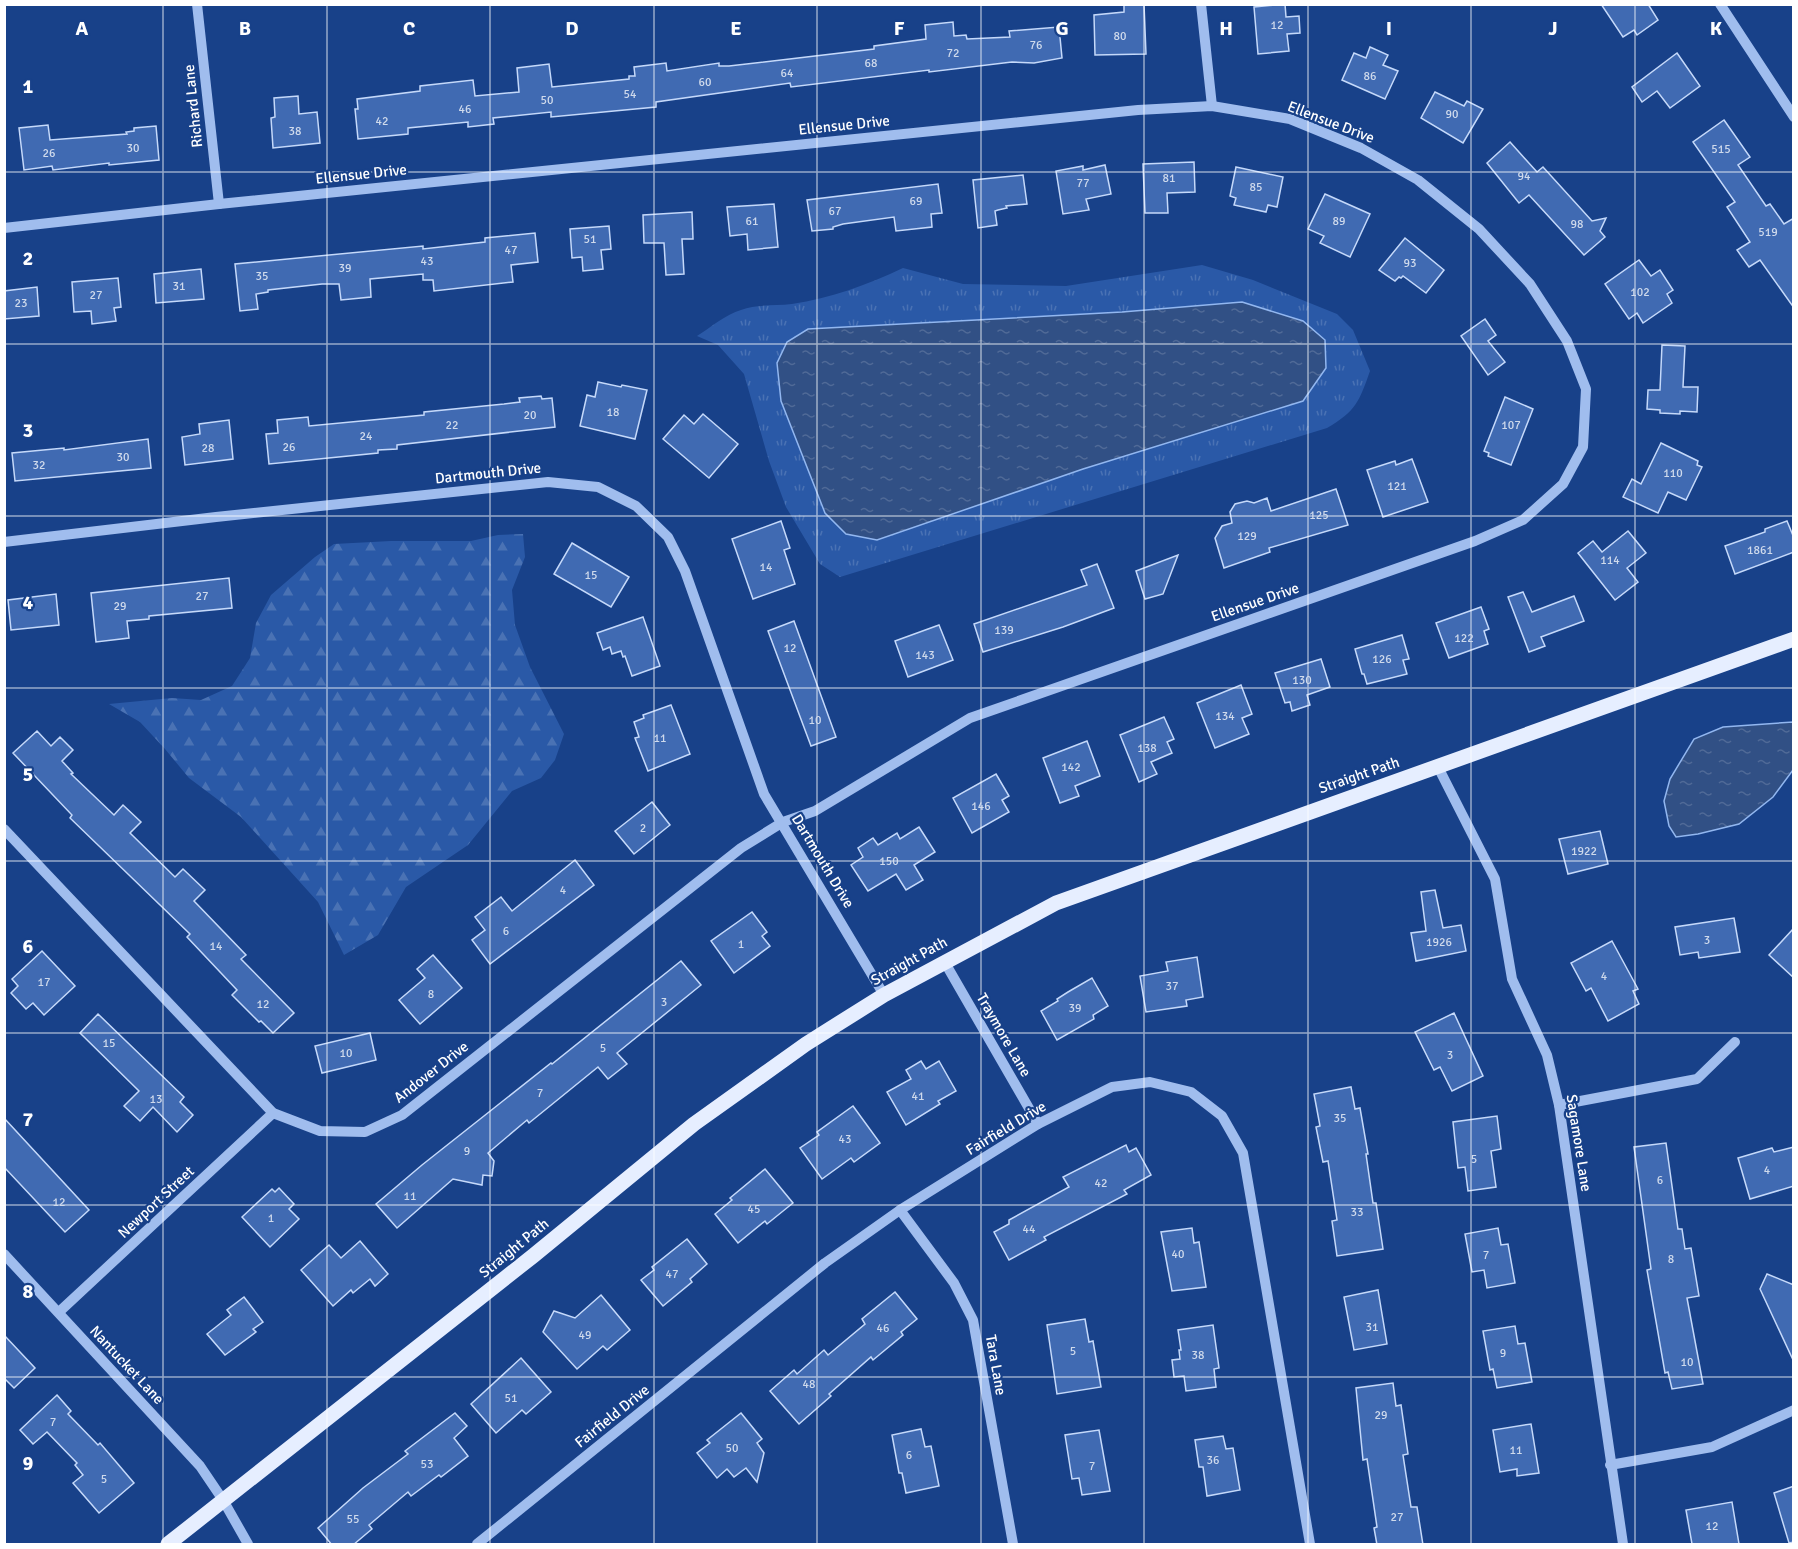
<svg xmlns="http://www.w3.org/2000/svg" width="1798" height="1549" viewBox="0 0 1798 1549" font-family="Signika,sans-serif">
<defs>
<pattern id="grass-tufts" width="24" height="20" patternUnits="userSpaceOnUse" patternTransform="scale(1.5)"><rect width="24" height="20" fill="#2a59a7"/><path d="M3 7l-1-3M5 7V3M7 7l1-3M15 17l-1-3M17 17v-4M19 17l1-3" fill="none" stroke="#4a72b4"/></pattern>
<pattern id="forest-firs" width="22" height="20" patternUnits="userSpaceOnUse" patternTransform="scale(1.5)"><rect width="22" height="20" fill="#2a59a7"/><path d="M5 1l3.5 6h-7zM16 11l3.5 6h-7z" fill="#4a72b4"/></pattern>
<pattern id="water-ripples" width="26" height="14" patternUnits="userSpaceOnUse" patternTransform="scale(1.5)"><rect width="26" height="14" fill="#315085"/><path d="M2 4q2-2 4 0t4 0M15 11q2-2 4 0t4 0" fill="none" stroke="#506a97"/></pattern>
</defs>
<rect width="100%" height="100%" fill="#184189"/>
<path fill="url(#grass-tufts)" d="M1202 265 1253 280 1337 314 1353 330 1370 371C1359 402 1356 411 1327 428L840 577 820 564 786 507 769 461 744 374 718 345 697 336C710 328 726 314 741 310 757 304 775 306 792 304 831 298 867 285 903 268L963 284 1066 286Z"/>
<polygon fill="url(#forest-firs)" points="523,534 525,557 512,590 515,625 530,667 564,734 555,760 541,778 512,791 468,845 406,887 378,935 344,955 318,902 241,817 189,778 165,749 140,722 109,704 172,698 201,700 232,686 250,658 256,623 271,595 315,557 334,544 391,541 471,541 498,535"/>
<g fill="url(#water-ripples)" stroke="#92b7f0" stroke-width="1.5">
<polygon points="1242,302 1303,321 1325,340 1326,368 1303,401 1083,469 877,540 846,534 825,513 781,401 777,363 787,342 808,329 1122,312"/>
<polygon points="1793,722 1793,770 1773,797 1739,824 1698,834 1676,837 1669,826 1664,801 1670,779 1694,739 1723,727"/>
</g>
<g fill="#406ab2" stroke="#c5d9fa" stroke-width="1.5">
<polygon points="1124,4 1144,4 1146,54 1095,55 1094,15 1124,12"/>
<polygon points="1285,4 1286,17 1299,16 1300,33 1287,34 1289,51 1258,54 1254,7"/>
<polygon points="1601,4 1648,4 1658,20 1637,35 1634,30 1623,37"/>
<polygon points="953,22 954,36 966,35 967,39 1010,37 1009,31 1059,27 1062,58 1034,63 1012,62 929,72 929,70 791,87 790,83 656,102 656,107 551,117 551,112 493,118 494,124 468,127 468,122 408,128 408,134 358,139 355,109 358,109 357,99 420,91 420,86 473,80 475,96 519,92 517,68 549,64 552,87 629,79 629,76 635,76 634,67 666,63 667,71 719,63 719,66 729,66 874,49 874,46 926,39 925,25"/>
<polygon points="1370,47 1388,55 1383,65 1398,71 1385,99 1342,80 1354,53 1366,58"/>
<polygon points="1677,53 1700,86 1670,108 1657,91 1642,102 1632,87"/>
<polygon points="1435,92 1464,106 1467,101 1483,109 1463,143 1421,118"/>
<polygon points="298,96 299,114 317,112 320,143 273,148 271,118 275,117 274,98"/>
<polygon points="1724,120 1750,157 1738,165 1766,206 1770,204 1784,224 1794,218 1794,308 1760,260 1749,267 1737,250 1750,242 1727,207 1735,202 1693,142"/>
<polygon points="48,125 50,140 127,134 126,132 134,131 134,128 156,126 159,160 109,165 109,163 53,170 52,166 24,170 19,128"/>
<polygon points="1510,142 1537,172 1543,167 1592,221 1606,218 1600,231 1605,237 1584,255 1529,195 1519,203 1487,163"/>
<polygon points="1194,162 1195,192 1167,193 1168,213 1145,213 1143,164"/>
<polygon points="1105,165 1111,194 1086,199 1089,210 1063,214 1056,171 1083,166 1083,170"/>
<polygon points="1236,167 1283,177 1277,207 1268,205 1266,212 1234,205 1236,198 1230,196"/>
<polygon points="1023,175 1027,204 1006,206 1007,208 998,210 995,211 997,225 978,228 973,180"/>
<polygon points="938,184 942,213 931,214 932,227 896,231 894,217 843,224 833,227 833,229 812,231 807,200"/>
<polygon points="1325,194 1370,214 1350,257 1320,243 1324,236 1308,229"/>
<polygon points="774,204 778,247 748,250 747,234 730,236 727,207"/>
<polygon points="692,212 693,239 682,239 684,274 666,275 664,243 644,243 643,215"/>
<polygon points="609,226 611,249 601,250 603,269 583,271 582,257 572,258 570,229"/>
<polygon points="535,233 538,262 511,265 513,282 434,291 433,280 423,280 423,274 370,279 371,297 341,300 339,284 322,284 268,290 268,292 256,294 258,309 240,311 235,264 423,246 423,249 485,242 485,238"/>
<polygon points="1405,238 1444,270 1426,293 1403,276 1401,278 1399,277 1395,281 1379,270"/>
<polygon points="1639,260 1651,276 1660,270 1673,290 1667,294 1672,303 1643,323 1637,313 1629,319 1605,284"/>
<polygon points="201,269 204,299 156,303 154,274"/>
<polygon points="118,278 121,307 114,308 116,321 92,324 91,311 74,312 72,282"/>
<polygon points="37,287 39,316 4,319 4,291"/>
<polygon points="1485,319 1496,335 1488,341 1505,362 1488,375 1461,336"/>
<polygon points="1662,345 1685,346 1683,387 1698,387 1697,412 1680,411 1680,414 1660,413 1660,410 1647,409 1648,390 1660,390"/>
<polygon points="598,382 621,387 622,385 647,390 635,439 580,426 587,395 595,397"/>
<polygon points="541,396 542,399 552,398 555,427 397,445 397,449 378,450 378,453 269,464 266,434 278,433 277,420 308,417 309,426 424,415 424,412 504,404 520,402 519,398"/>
<polygon points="1505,397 1533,409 1511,465 1488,456 1489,453 1484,451"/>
<polygon points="703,414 738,444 709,478 663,439 684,415 694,424"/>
<polygon points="229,420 233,459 185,465 182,437 200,434 199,424"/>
<polygon points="148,439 151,468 15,481 12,453 64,448 64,450"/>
<polygon points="1661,443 1698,461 1697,465 1702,467 1686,500 1668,492 1658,513 1623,497 1632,479 1641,484"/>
<polygon points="1412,459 1428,502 1383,517 1367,470 1395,461 1396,465"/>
<polygon points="1336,489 1348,525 1269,548 1270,552 1224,568 1215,538 1222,526 1232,523 1230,512 1235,504 1247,501 1254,503 1267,498 1271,511"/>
<polygon points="781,521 790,548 784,550 795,584 753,599 732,539"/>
<polygon points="1787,521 1794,538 1794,552 1735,574 1725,546 1765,532 1765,529"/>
<polygon points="1628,531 1646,553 1627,568 1638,582 1615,600 1578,553 1593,541 1602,552"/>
<polygon points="572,543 629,577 611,607 554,574"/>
<polygon points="1178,555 1163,594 1145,599 1136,571"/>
<polygon points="1097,564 1114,608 1063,627 983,652 974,624 1087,585 1081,570"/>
<polygon points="229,578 232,608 149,616 149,619 127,621 129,638 96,642 91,593"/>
<polygon points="1523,592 1532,612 1574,596 1584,621 1541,637 1545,646 1529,652 1508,597"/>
<polygon points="56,594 59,625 11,630 8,600"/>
<polygon points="1481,607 1489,629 1484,631 1488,644 1449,658 1436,623"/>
<polygon points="643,617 660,666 632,676 625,656 623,657 621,651 612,654 610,647 603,650 597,633"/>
<polygon points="794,621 836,737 811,746 768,631"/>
<polygon points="939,625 953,660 908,677 895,641"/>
<polygon points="1402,635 1409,659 1403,660 1407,674 1367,684 1364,674 1362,674 1355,649"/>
<polygon points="1321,659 1330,687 1307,695 1310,705 1292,711 1290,702 1285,703 1275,673"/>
<polygon points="1241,685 1252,714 1242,718 1249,734 1215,748 1197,703"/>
<polygon points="671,705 690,754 648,771 635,738 639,737 634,722 644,718 643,715"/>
<polygon points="1164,717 1174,739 1167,742 1172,753 1151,762 1157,774 1139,782 1120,735"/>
<polygon points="37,731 51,746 60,737 73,750 62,761 73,773 71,774 114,815 123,805 141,822 130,833 175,877 183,869 205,890 194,901 246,955 241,959 294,1013 273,1033 261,1021 259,1022 232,995 237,990 187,937 190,934 70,818 72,815 13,753"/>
<polygon points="1087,741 1100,776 1075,786 1079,796 1060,803 1043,758"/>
<polygon points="996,774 1009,796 1002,800 1009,812 972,833 953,798"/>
<polygon points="652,802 670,825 634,854 615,831"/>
<polygon points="919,827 935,852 914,865 923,880 906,890 896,874 868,891 851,865 863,857 858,848 873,838 878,845 897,833 900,839"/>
<polygon points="1600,831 1608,864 1568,874 1559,839"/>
<polygon points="575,860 594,885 490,964 472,940 485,930 475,917 501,897 512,911"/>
<polygon points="1435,890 1443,928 1461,925 1466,951 1416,961 1411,933 1426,931 1421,892"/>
<polygon points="752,912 767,932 762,936 770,946 734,973 711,941"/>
<polygon points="1734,918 1740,952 1699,958 1698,952 1680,955 1675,927"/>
<polygon points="1794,928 1794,978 1769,955"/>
<polygon points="1612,941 1638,989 1633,991 1639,1004 1608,1021 1591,988 1586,991 1571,963"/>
<polygon points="42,951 75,986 44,1015 33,1003 26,1009 11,993 18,986 12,979"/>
<polygon points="433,955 462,988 420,1024 399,1000 425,978 417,969"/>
<polygon points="1197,957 1203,997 1186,1000 1187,1006 1146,1012 1140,976 1168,971 1166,962"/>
<polygon points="681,961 701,985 617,1053 627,1064 608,1079 598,1067 529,1123 527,1120 488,1153 494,1161 492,1176 483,1175 482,1185 453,1179 397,1228 376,1204 422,1165 551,1063 552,1064"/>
<polygon points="1092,978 1108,1006 1093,1015 1094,1019 1057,1040 1041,1011 1058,1001 1057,999 1068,992"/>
<polygon points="1454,1013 1483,1076 1452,1091 1440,1067 1434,1070 1415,1032"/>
<polygon points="98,1014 184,1097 180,1102 193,1115 177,1132 153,1107 140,1121 124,1106 139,1091 80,1033"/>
<polygon points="370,1033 376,1060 322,1073 315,1046"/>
<polygon points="921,1061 926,1069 939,1061 956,1091 938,1101 940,1104 906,1125 887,1092 911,1079 906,1070"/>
<polygon points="1351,1087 1355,1109 1360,1108 1368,1154 1366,1154 1373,1203 1376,1203 1383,1249 1337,1256 1332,1221 1337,1220 1328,1161 1323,1162 1316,1127 1320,1126 1314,1094"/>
<polygon points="853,1106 880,1143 854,1162 851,1158 822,1179 800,1148 819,1135 817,1132"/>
<polygon points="1497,1116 1501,1149 1491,1151 1496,1187 1468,1191 1465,1167 1458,1168 1453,1122"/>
<polygon points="4,1118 89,1210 65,1232 4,1167"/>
<polygon points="1666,1143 1678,1229 1682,1229 1685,1249 1691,1248 1699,1296 1687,1298 1703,1384 1672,1389 1668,1372 1665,1373 1647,1270 1651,1269 1634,1147"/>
<polygon points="1126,1145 1129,1152 1136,1148 1151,1175 1124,1190 1127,1194 1044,1237 1046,1240 1009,1260 994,1232 1009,1224 1009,1220 1069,1187 1063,1177"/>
<polygon points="1794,1147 1794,1186 1750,1199 1738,1158 1772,1148 1774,1152"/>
<polygon points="765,1169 793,1203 767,1224 765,1221 738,1243 715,1214 732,1200 730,1198"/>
<polygon points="279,1188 294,1204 289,1209 299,1219 270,1247 242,1217 272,1189 275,1192"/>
<polygon points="1192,1228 1194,1243 1199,1242 1206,1287 1172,1291 1161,1232"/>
<polygon points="1498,1228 1501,1245 1508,1244 1515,1283 1487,1288 1484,1270 1472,1272 1465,1234"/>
<polygon points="687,1239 707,1264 690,1279 692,1282 663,1306 641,1280 654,1270 652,1267"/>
<polygon points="360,1241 388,1274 375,1286 370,1279 353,1293 351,1290 333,1306 301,1270 329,1245 341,1258"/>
<polygon points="1767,1274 1794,1285 1794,1362 1760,1289"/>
<polygon points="1378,1290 1387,1344 1354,1350 1344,1297"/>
<polygon points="895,1292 917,1319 901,1332 903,1335 873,1360 871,1357 829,1394 831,1396 799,1424 770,1391 794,1370 797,1374 824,1350 828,1355 865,1324 862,1319"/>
<polygon points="601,1295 630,1330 607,1350 603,1346 577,1369 543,1332 554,1311 575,1318"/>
<polygon points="244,1297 263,1322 253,1329 256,1332 225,1355 207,1334 231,1315 227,1310"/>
<polygon points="1085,1319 1089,1342 1093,1341 1101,1387 1057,1394 1047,1325"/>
<polygon points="1213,1325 1219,1368 1214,1369 1216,1387 1186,1391 1184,1376 1174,1377 1172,1360 1180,1359 1179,1350 1181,1350 1178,1330"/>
<polygon points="1515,1326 1518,1344 1525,1343 1532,1382 1497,1388 1493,1369 1490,1370 1483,1331"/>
<polygon points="4,1335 35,1368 14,1388 4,1378"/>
<polygon points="521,1358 551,1392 526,1414 522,1410 496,1433 471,1404"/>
<polygon points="1393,1383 1396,1406 1401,1405 1408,1454 1403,1455 1411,1507 1417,1507 1423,1545 1377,1545 1374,1528 1377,1527 1367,1459 1363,1460 1356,1388"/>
<polygon points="57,1395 71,1411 68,1414 98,1445 100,1443 134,1483 99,1513 73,1483 83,1475 75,1465 77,1463 47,1432 33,1444 20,1430"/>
<polygon points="455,1413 467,1426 454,1438 468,1456 441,1477 439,1475 411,1496 408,1492 369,1525 372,1529 353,1545 332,1545 318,1528 363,1488 408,1454 405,1451"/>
<polygon points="741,1413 762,1439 757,1443 764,1453 757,1482 746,1468 734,1477 727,1469 717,1478 697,1453 710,1443 707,1440"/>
<polygon points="1531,1424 1539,1473 1517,1476 1517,1469 1500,1472 1493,1430"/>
<polygon points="921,1429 925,1447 931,1446 939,1486 906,1493 902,1473 899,1473 892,1435"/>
<polygon points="1099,1430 1110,1491 1082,1495 1079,1478 1072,1479 1065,1435"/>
<polygon points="1223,1436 1226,1449 1233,1448 1240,1490 1207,1496 1203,1467 1199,1467 1195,1440"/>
<polygon points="1794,1486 1794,1542 1789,1543 1774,1493"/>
<polygon points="1732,1502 1739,1544 1692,1544 1686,1510"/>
</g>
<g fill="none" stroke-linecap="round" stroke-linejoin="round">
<g stroke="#a0bdee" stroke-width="10">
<polyline points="197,4 219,204"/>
<polyline points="1201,4 1212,106"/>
<polyline points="1720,4 1794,117"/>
<polyline points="4,228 219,204 1138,110 1212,106 1290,119 1361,148 1418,180 1479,229 1530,284 1567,341 1586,389 1583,447 1563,484 1523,520 1475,541 970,718 815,811 783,822 741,848 402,1115 365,1132 320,1131 273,1113 4,829"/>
<polyline points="4,542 216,517 548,482 598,487 636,506 668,537 685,571 764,794 884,995"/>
<polyline points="1438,767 1495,879 1512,979 1547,1055 1559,1105 1623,1544"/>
<polyline points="944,961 1038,1124"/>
<polyline points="1559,1105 1697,1079 1735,1042"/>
<polyline points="900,1210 954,1283 973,1320 1013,1544"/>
<polyline points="4,1254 200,1466 223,1500 248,1544"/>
<polyline points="59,1312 273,1113"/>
<polyline points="1610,1465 1712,1447 1794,1410"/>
<polyline points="477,1544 825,1263 900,1210 1038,1124 1112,1087 1150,1082 1191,1092 1222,1116 1243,1153 1310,1544"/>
</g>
<polyline stroke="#e6eeff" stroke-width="15" points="168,1544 533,1256 694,1124 806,1044 884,995 1056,903 1794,639"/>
</g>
<path fill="none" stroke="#fff" stroke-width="1.5" stroke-opacity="0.55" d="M163 4V1544M327 4V1544M490 4V1544M654 4V1544M817 4V1544M981 4V1544M1144 4V1544M1308 4V1544M1471 4V1544M1635 4V1544M4 172H1794M4 344H1794M4 516H1794M4 688H1794M4 861H1794M4 1033H1794M4 1205H1794M4 1377H1794"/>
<g text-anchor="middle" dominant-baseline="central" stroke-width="4.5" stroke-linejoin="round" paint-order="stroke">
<g font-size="12" fill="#cfdaec">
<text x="1277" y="25">12</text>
<text x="1120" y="36">80</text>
<text x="1036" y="45">76</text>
<text x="953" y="53">72</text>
<text x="871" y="63">68</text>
<text x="787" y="73">64</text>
<text x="1370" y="76">86</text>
<text x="705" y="82">60</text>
<text x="630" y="94">54</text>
<text x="547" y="100">50</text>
<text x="465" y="109">46</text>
<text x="1452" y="114">90</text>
<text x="382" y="121">42</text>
<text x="295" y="131">38</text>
<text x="133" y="148">30</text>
<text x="1721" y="149">515</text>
<text x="49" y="153">26</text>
<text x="1524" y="176">94</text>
<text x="1169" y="178">81</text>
<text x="1083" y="183">77</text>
<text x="1256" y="187">85</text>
<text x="916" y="201">69</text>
<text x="835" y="211">67</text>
<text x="752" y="221">61</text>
<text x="1339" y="221">89</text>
<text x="1577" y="224">98</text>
<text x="1768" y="232">519</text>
<text x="590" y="239">51</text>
<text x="511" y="250">47</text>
<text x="427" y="261">43</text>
<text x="1410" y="263">93</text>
<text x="345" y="268">39</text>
<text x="262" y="276">35</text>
<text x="179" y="286">31</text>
<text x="1640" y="292">102</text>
<text x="96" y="295">27</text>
<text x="21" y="303">23</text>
<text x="613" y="412">18</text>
<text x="530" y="415">20</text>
<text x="452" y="425">22</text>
<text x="1511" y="425">107</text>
<text x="366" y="436">24</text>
<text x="289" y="447">26</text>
<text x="208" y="448">28</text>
<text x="123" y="457">30</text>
<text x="39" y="465">32</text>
<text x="1673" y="473">110</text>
<text x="1397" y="486">121</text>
<text x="1319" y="515">125</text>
<text x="1247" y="536">129</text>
<text x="1760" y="550">1861</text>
<text x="1610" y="560">114</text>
<text x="766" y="567">14</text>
<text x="591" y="575">15</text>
<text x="202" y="596">27</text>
<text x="120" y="606">29</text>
<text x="1004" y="630">139</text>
<text x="1464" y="638">122</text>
<text x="790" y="648">12</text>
<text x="925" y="655">143</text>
<text x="1382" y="659">126</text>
<text x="1302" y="680">130</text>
<text x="1225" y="716">134</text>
<text x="815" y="720">10</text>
<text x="660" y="738">11</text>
<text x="1147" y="748">138</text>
<text x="1071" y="767">142</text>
<text x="981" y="806">146</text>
<text x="643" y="828">2</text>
<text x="1584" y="851">1922</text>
<text x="889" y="861">150</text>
<text x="563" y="890">4</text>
<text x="506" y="931">6</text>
<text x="1707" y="940">3</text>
<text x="1439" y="942">1926</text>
<text x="741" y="944">1</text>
<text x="216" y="946">14</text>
<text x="1604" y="976">4</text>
<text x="44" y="982">17</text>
<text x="1172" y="986">37</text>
<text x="431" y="994">8</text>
<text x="664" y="1002">3</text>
<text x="263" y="1004">12</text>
<text x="1075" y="1008">39</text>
<text x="109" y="1043">15</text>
<text x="603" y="1048">5</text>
<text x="346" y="1053">10</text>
<text x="1450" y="1055">3</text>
<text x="540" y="1093">7</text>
<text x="918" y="1096">41</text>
<text x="156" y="1099">13</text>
<text x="1340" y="1118">35</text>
<text x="845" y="1139">43</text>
<text x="467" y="1151">9</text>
<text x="1474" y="1159">5</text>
<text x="1767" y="1170">4</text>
<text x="1660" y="1180">6</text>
<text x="1101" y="1183">42</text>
<text x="410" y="1196">11</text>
<text x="59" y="1202">12</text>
<text x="754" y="1209">45</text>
<text x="1357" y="1212">33</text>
<text x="271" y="1218">1</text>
<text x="1029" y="1229">44</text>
<text x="1178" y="1254">40</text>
<text x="1486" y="1255">7</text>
<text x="1671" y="1259">8</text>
<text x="672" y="1274">47</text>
<text x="1372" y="1327">31</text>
<text x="883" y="1328">46</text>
<text x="585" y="1335">49</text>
<text x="1073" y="1351">5</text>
<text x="1503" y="1353">9</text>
<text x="1198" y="1355">38</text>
<text x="1687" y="1362">10</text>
<text x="809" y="1384">48</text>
<text x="511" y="1398">51</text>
<text x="1381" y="1415">29</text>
<text x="53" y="1422">7</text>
<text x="732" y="1448">50</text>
<text x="1516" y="1450">11</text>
<text x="909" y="1455">6</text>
<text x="1213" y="1460">36</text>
<text x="427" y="1464">53</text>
<text x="1092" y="1466">7</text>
<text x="104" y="1479">5</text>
<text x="1397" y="1517">27</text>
<text x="353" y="1519">55</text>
<text x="1712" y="1526">12</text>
</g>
<g font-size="15" fill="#fff" stroke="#184189">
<text transform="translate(193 106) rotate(-96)">Richard Lane</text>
<text transform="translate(1331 122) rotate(21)">Ellensue Drive</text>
<text transform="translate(844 125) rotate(-6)">Ellensue Drive</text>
<text transform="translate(361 174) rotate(-6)">Ellensue Drive</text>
<text transform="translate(488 473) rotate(-6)">Dartmouth Drive</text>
<text transform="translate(1255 602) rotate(-19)">Ellensue Drive</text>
<text transform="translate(1359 775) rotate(-19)">Straight Path</text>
<text transform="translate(823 861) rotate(59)">Dartmouth Drive</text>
<text transform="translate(909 961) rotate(-29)">Straight Path</text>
<text transform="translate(1004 1035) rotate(60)">Traymore Lane</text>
<text transform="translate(431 1072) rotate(-38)">Andover Drive</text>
<text transform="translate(1006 1128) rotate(-31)">Fairfield Drive</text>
<text transform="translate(1579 1143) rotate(81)">Sagamore Lane</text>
<text transform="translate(156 1202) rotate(-43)">Newport Street</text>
<text transform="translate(514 1248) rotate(-39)">Straight Path</text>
<text transform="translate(127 1365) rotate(47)">Nantucket Lane</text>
<text transform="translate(996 1365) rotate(80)">Tara Lane</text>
<text transform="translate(612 1416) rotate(-39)">Fairfield Drive</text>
</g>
</g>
<g font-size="20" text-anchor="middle" font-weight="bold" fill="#fff" stroke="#184189" stroke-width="4.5" stroke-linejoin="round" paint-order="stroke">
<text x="82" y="35">A</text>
<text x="245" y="35">B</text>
<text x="409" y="35">C</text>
<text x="572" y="35">D</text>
<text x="736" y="35">E</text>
<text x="899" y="35">F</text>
<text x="1062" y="35">G</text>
<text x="1226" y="35">H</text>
<text x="1389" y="35">I</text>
<text x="1553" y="35">J</text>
<text x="1716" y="35">K</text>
<text x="28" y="93">1</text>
<text x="28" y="265">2</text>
<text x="28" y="437">3</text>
<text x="28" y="609">4</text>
<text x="28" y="781">5</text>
<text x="28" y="953">6</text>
<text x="28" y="1126">7</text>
<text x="28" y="1298">8</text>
<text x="28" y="1470">9</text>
</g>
<rect width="1798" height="1549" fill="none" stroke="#ffffff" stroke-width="12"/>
</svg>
